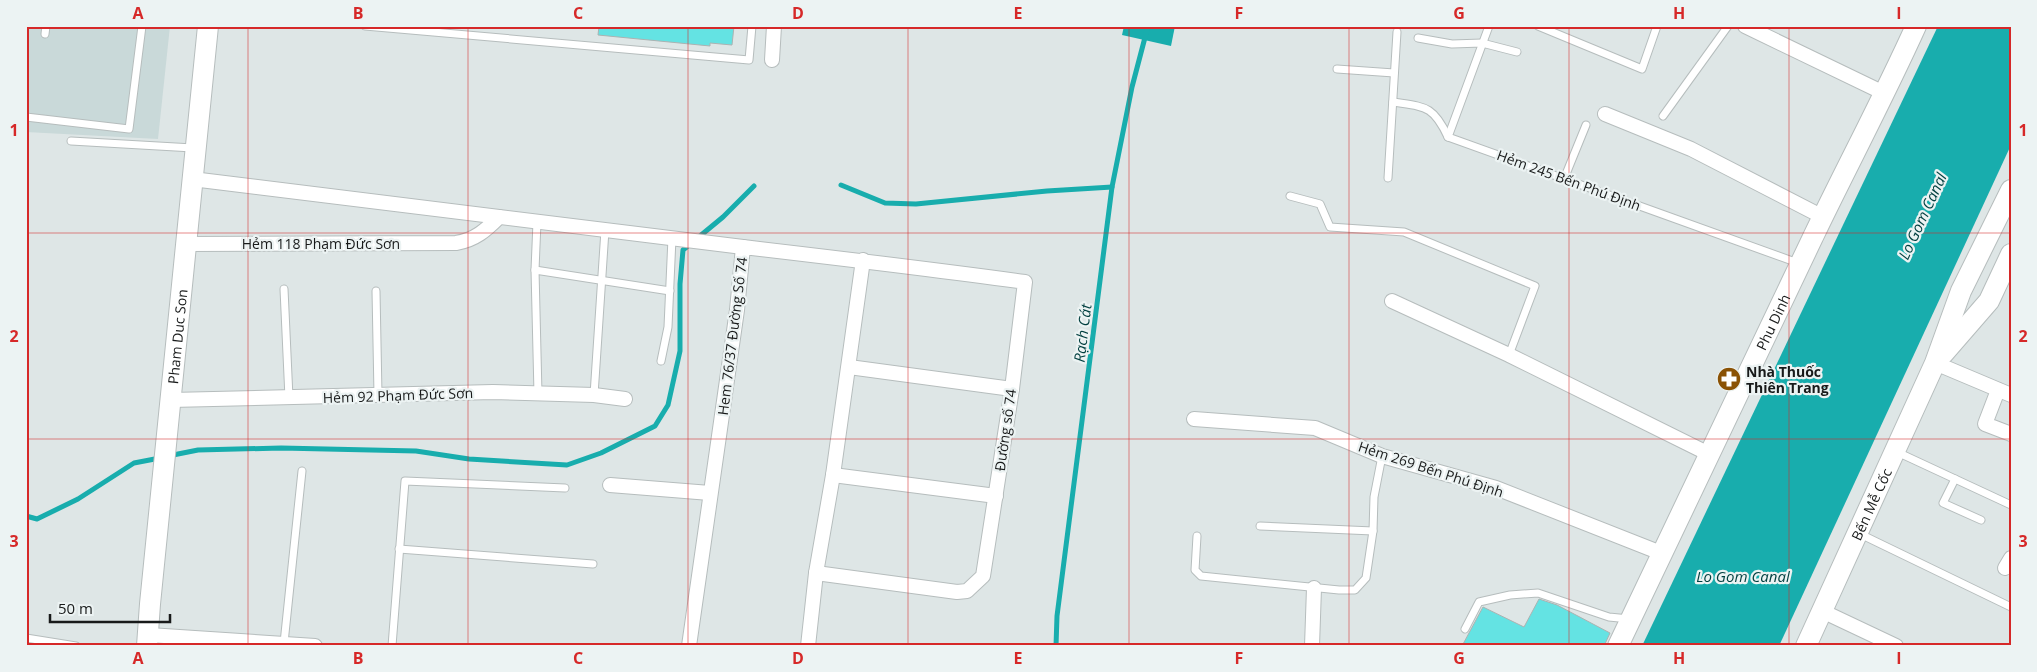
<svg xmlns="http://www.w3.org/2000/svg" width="2037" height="672" viewBox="0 0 2037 672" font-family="'Open Sans',sans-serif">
<rect width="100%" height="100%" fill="#dee6e6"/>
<polygon fill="#c9d9d9" points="26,26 170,26 158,139 26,132"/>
<g fill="#18adad">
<polygon points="1124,26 1175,26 1171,46 1122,35"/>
<polygon points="1938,26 2011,26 2011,145 1779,646 1642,646"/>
</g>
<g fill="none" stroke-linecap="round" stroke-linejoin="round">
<g stroke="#18adad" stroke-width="5">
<polyline points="841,185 885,203 916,204 1047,191 1112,187"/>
<polyline points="168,456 198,450 281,448 416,451 469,459 567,465 601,453 655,426 668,405 680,351 680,284 683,250 723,217 754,186"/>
<polyline points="26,516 37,519 78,499 134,463 160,458"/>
<polyline points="1056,646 1057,616 1112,187 1132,87 1148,26"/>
</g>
</g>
<g fill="#64e3e3" stroke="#abb3b2">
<polygon points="599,26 734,26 732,45 710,43 710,46 598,35"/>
<polygon points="1539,599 1557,605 1610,633 1604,646 1462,646 1483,607 1524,627"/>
</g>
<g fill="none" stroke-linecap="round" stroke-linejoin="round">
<g stroke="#b6bdbd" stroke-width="9">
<g id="lane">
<polyline points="365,26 749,60 752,26"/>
<polyline points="1489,26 1448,137 1798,263"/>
<polyline points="1538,26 1642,69 1657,26"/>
<polyline points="45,34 46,26"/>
<polyline points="1418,38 1452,44 1482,43 1517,52"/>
<polyline points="1337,69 1394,73"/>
<path d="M1393 102C1425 107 1433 105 1448 137"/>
<polyline points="1663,116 1728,26"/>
<polyline points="26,117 129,129 142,26"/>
<polyline points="71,141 193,148"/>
<polyline points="1388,178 1397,32"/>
<polyline points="1564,179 1586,125"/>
<polyline points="1290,196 1320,204 1330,227 1404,232 1535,286 1509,355"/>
<polyline points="535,270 537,222"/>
<polyline points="284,289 289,398"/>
<polyline points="376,291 378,395"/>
<polyline points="661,361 668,327 672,238"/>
<polyline points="538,394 535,270 670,291"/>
<polyline points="594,395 605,230"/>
<polyline points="1897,452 2011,505"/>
<polyline points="1955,479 1943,503 1981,520"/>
<polyline points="1260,526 1373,531"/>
<polyline points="1858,533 2011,607"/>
<polyline points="1197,536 1195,570 1201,576 1339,590 1355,590 1366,578 1373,531 1374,497 1382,456"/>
<polyline points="399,549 593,564"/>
<polyline points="1465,629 1479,602 1510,595 1538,593 1609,617 1629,619"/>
<polyline points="26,638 76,646"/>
<polyline points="284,643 302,471"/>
<polyline points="392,646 405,481 565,488"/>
</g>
</g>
<g stroke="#b6bdbd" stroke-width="16">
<g id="street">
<polyline points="1745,26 1886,94"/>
<polyline points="772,60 774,26"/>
<polyline points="1605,114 1691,149 1823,217"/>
<polyline points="192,179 743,247"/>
<path d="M186 244 456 243C475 240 486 230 499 217"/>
<polyline points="1392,301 1509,355 1709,454"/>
<polyline points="1935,363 2011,395"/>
<polyline points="849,367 1012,389"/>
<polyline points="1998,390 1985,424 2011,434"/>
<polyline points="171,400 493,392 594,395 625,399"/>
<polyline points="1194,419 1315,428 1382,456 1496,488 1661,553"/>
<polyline points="833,475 996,496"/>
<polyline points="610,485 710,493"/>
<polyline points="2005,568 2011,558"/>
<polyline points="1822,611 1896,646"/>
<polyline points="149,635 315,646"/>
<path d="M689 646 737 310 743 247C837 258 931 269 1025 282L1012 389 983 576 967 591 957 592 816 573"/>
<polyline points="808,646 816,573 833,475 863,260"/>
<polyline points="1312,646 1314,588"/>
</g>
</g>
<g stroke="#b6bdbd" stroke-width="22">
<g id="secondary">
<polyline points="1943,354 1989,301 2011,254"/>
<path id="s1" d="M147 646 150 604 208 26"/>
<path id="s2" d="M1618 646C1683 509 1748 373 1813 237 1847 166 1884 97 1916 26"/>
<path id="s3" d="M1806 646 1935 363 1961 291 2011 190"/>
</g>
</g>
<use href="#lane" stroke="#fff" stroke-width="7"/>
<use href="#street" stroke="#fff" stroke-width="14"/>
<use href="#secondary" stroke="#fff" stroke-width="20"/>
</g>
<path fill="none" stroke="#d62828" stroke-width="1" stroke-opacity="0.55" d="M248 26V646M468 26V646M688 26V646M908 26V646M1129 26V646M1349 26V646M1569 26V646M1789 26V646M26 233H2011M26 439H2011"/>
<defs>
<g id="pharmacy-disc" transform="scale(1.25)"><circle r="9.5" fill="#8a5205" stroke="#ecf3f3"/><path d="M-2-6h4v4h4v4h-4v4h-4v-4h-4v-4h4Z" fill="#fff"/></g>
</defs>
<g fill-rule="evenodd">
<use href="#pharmacy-disc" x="1729" y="379"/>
</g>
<g text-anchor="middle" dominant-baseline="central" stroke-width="4.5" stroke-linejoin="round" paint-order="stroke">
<g font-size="14" fill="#181a1a" stroke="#ecf3f3">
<text transform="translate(1569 180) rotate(20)">Hẻm 245 Bến Phú Định</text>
<text x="321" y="243">Hẻm 118 Phạm Đức Sơn</text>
<text stroke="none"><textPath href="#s2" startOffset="359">Phu Dinh</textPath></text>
<text stroke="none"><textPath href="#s1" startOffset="311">Pham Duc Son</textPath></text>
<text transform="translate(732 336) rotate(-83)">Hem 76/37 Đường Số 74</text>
<text transform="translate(398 395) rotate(-2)">Hẻm 92 Phạm Đức Sơn</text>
<text transform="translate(1005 430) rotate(-82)">Đường số 74</text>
<text transform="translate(1431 469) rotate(18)">Hẻm 269 Bến Phú Định</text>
<text stroke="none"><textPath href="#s3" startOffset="156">Bến Mễ Cốc</textPath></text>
</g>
<g font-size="14" font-weight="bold" fill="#181a1a" stroke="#ecf3f3" text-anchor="start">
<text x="1746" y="371">Nhà Thuốc<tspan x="1746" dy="16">Thiên Trang</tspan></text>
</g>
<g font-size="15" font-style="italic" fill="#003f3f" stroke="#ecf3f3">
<text transform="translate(1922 216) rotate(-65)">Lo Gom Canal</text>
<text transform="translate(1082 333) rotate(-83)">Rạch Cát</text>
<text x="1743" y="576">Lo Gom Canal</text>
</g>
</g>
<rect width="2037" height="672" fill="none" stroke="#ecf3f3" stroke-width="55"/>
<path d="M50 614v8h120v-8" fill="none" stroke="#181a1a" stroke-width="2.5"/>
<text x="58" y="614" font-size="15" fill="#181a1a" stroke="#ecf3f3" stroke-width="4" paint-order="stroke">50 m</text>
<rect x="28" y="28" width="1982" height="616" fill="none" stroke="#d62828" stroke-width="2"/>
<g font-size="16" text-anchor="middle" font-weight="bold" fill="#d62828">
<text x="138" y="19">A</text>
<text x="358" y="19">B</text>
<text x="578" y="19">C</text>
<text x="798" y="19">D</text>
<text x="1018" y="19">E</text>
<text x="1239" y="19">F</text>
<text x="1459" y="19">G</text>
<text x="1679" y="19">H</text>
<text x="1899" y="19">I</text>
<text x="14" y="136">1</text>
<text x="2023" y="136">1</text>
<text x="14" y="342">2</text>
<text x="2023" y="342">2</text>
<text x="14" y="547">3</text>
<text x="2023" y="547">3</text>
<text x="138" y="664">A</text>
<text x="358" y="664">B</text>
<text x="578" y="664">C</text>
<text x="798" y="664">D</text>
<text x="1018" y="664">E</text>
<text x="1239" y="664">F</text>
<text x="1459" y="664">G</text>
<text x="1679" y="664">H</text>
<text x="1899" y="664">I</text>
</g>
</svg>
